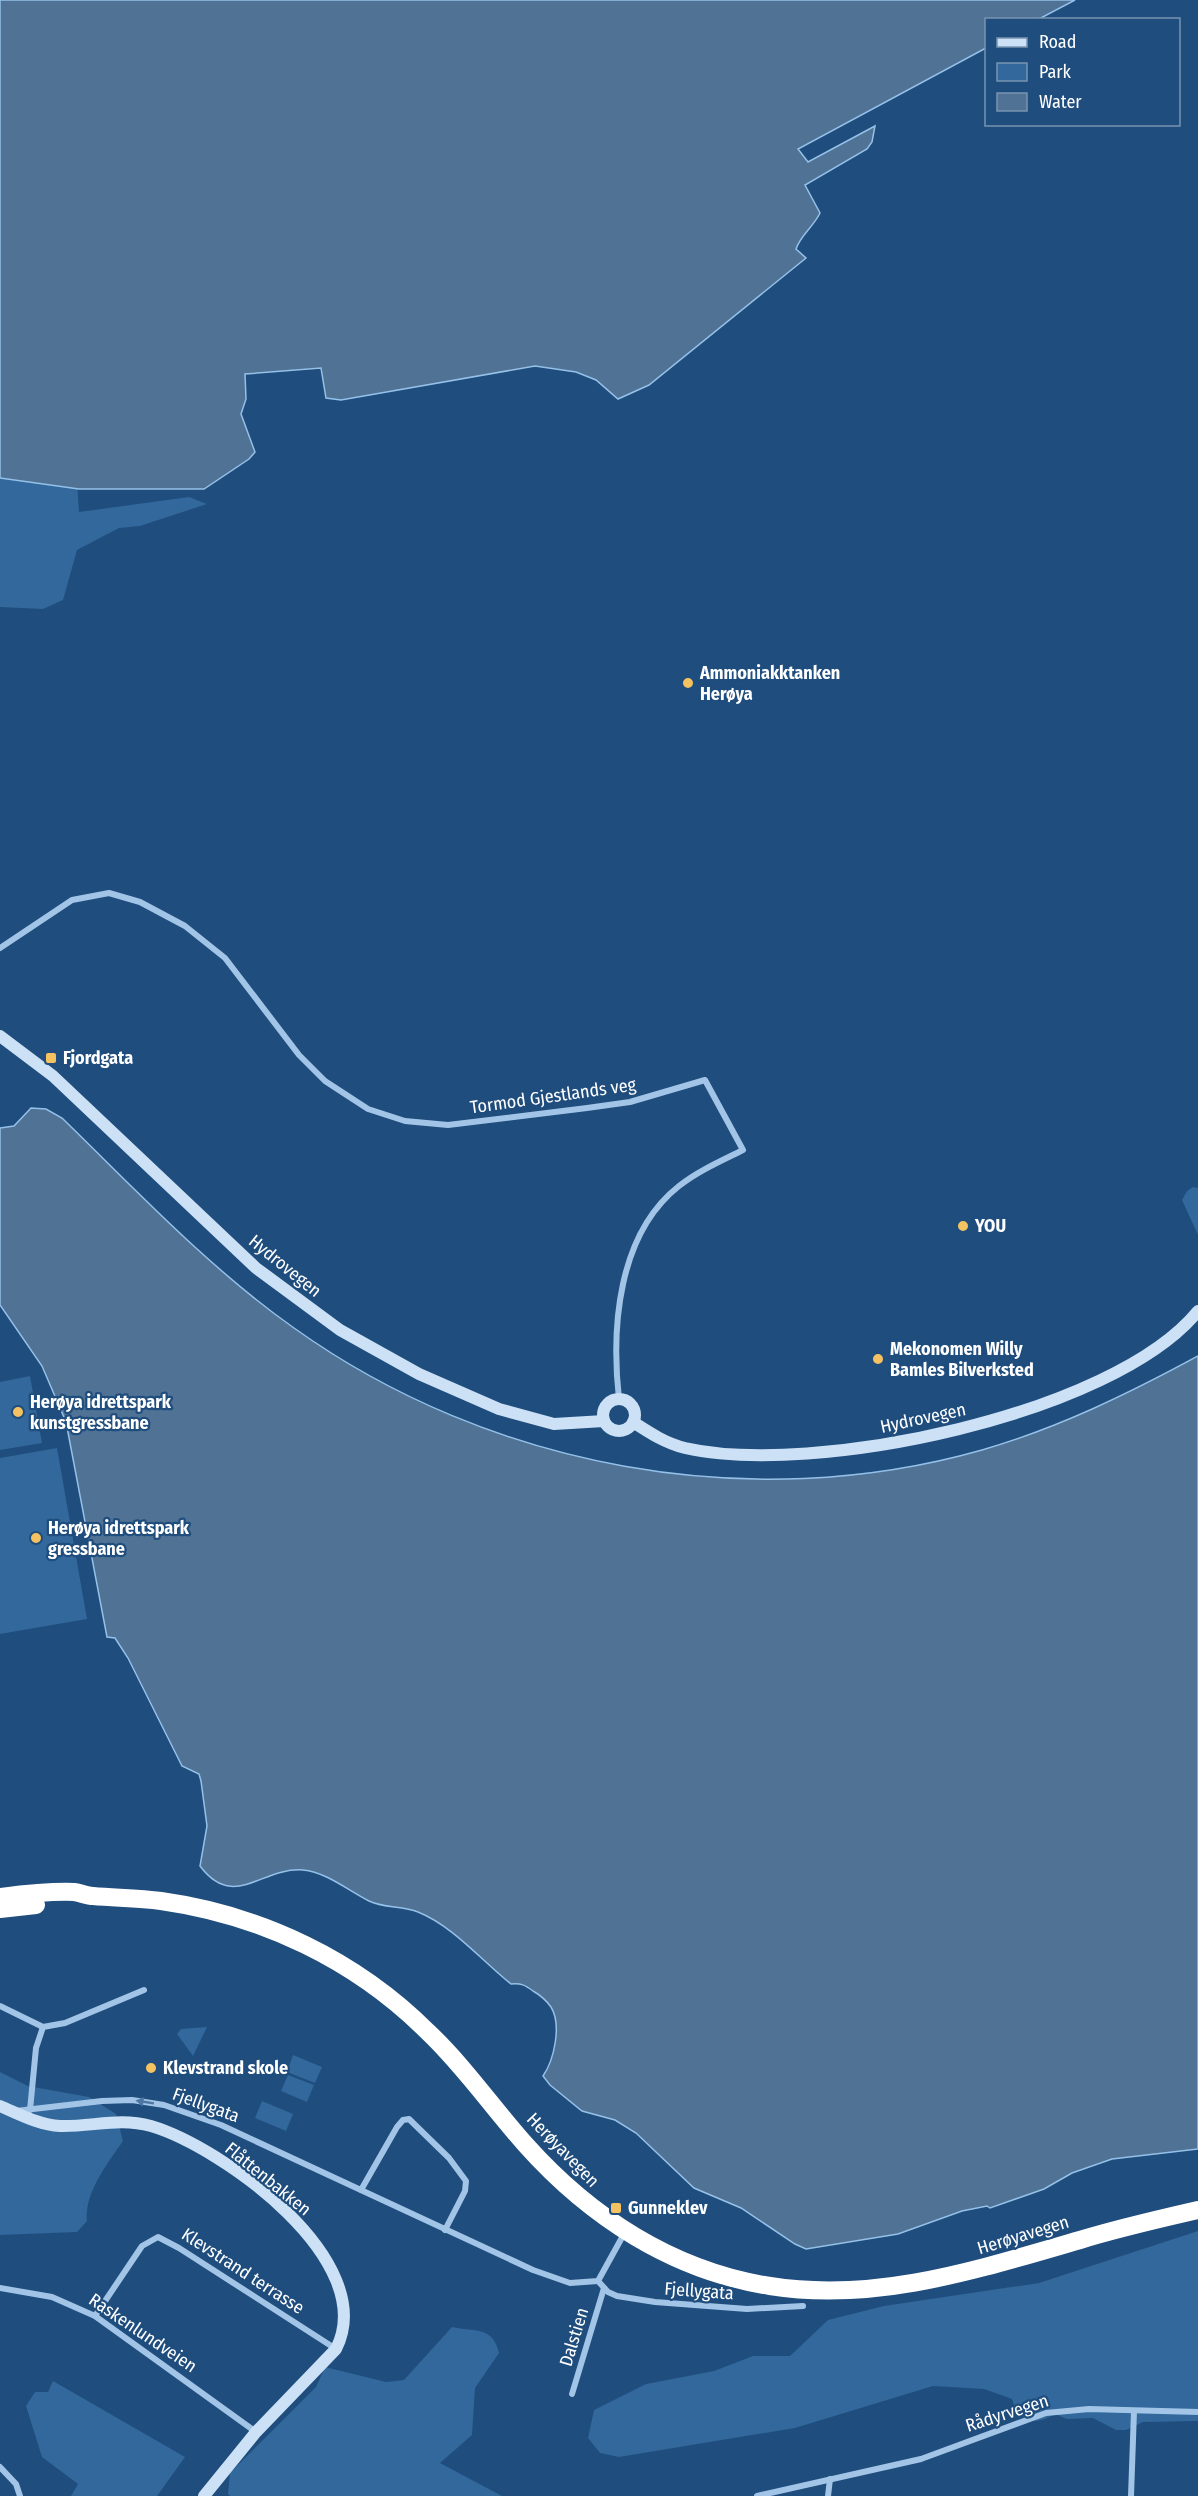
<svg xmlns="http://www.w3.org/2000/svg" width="1198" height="2496" viewBox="0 0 1198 2496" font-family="'Fira Sans Condensed',sans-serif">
<rect width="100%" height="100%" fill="#1f4d7d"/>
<g fill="#32689b">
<polygon points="0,472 77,482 79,512 189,497 207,504 140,526 119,528 77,550 63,600 43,609 0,607"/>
<polygon points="1193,1187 1198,1188 1198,1235 1182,1200 1187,1191"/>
<polygon points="30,1376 42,1443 0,1450 0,1382"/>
<polygon points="57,1448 87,1619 0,1634 0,1458"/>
<polygon points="207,2027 193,2056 177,2034 181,2029"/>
<polygon points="293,2055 322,2067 315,2083 287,2072"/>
<path d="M0 2072 28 2086 89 2097 116 2114 123 2141C108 2163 84 2193 87 2221L77 2232 0 2235Z"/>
<polygon points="288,2075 314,2085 307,2102 281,2091"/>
<polygon points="262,2101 293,2114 286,2131 255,2118"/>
<path d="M1198 2231V2421L1143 2422 1126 2430H1116L1093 2418 1067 2419 1055 2414C1039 2423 1030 2424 1016 2411L1012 2399 984 2389 933 2386 795 2428 619 2457 600 2453 588 2438 594 2410 646 2384 714 2371 753 2356H790L828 2320 884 2306 1039 2283Z"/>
<path d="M452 2327C475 2332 493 2326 499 2353L475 2388 472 2435 440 2463 502 2496H230L228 2494 230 2473 316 2387 325 2367 386 2382 404 2380Z"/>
<polygon points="53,2381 185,2457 157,2496 71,2496 78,2484 42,2457 26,2406 35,2392 48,2392"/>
</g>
<g fill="#507295" stroke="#95c1e9" stroke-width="1.5">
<path d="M0 0H1075L1039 19 986 20V48L798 149 808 162 875 126 872 142 867 149 805 185 820 213C814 226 800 236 796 249L806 258 649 385 618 399 596 380 576 372 535 366 341 400 326 398 321 368 245 374 246 399 241 414 255 452 249 459 204 489H79L0 478Z"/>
<path d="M31 1108 46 1109 62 1118C137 1191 209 1268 294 1328 490 1468 750 1516 982 1450 1058 1428 1128 1394 1198 1356V2149L1112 2159 1072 2173 1044 2189 990 2208 987 2206 962 2211 898 2234 806 2249 795 2244 741 2208 694 2188 636 2133 615 2120 582 2111 550 2085 543 2076C554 2060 562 2025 551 2007 546 2000 540 1995 533 1991 525 1985 521 1983 511 1984 482 1961 453 1926 418 1912 402 1906 383 1908 369 1901 349 1891 326 1872 303 1870 261 1867 234 1911 200 1866L207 1826 201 1781 199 1774 182 1766 128 1658 115 1638 107 1637 66 1422 42 1366 0 1305V1128L14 1126Z"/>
</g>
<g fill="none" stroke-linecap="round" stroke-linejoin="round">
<g stroke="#a2c5e7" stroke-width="6">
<path d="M0 948 72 900 109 893 140 902 185 926 225 958 299 1055 325 1081 368 1109 405 1121 448 1125 587 1108 630 1102 705 1080 743 1150C721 1161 698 1171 679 1186 618 1234 611 1327 619 1399"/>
<polyline points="0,2006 43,2027"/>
<polyline points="30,2110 36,2048 43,2027 65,2023 144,1990"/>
<polyline points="16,2111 102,2101 132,2100 164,2105 221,2125 533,2270 570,2283 598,2281 625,2232"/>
<polyline points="361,2190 397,2127 403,2120 409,2119 449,2158 466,2181 465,2191 445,2230"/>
<polyline points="598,2281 608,2292 617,2296 655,2302 747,2309 803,2306"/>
<polyline points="0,2288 52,2297 95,2316 256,2432"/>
<polyline points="95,2316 142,2246 158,2237 179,2248 336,2349"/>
<polyline points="572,2394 604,2288"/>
<polyline points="0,2467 16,2484 20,2496"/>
<polyline points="757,2496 921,2459 1046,2413 1089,2409 1198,2412"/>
<polyline points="828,2496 830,2479"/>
<polyline points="1131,2496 1134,2411"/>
</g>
<g stroke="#cce1f6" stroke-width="12">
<polyline points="0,1036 53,1076 256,1268 340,1330 419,1374 499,1409 554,1424 604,1421"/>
<circle cx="619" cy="1415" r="16"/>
<path d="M633 1422C650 1433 665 1443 685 1448 813 1477 1113 1415 1198 1311"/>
<path d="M0 2106C19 2114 39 2125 60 2126 92 2127 119 2117 151 2126 222 2147 381 2261 336 2349L256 2432 204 2496"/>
</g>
<g stroke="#fff" stroke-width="18">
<path d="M0 1897C24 1894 50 1891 74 1892 81 1893 87 1896 93 1896 116 1898 138 1898 161 1901 261 1915 356 1960 428 2032 464 2066 492 2107 525 2144 590 2217 673 2271 770 2286 877 2303 979 2269 1080 2240 1119 2228 1159 2219 1198 2210"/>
<polyline points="0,1909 36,1905"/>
</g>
</g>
<defs><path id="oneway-solid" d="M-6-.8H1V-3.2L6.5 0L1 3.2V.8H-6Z" transform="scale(1.5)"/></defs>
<use fill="#4d77a2" href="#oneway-solid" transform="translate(145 2102) rotate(-171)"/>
<g fill="#f5c262" stroke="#1f4d7d" stroke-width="2">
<circle cx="688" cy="683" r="6"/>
<rect x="45" y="1052" width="12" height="12" rx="3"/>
<circle cx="963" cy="1226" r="6"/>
<circle cx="878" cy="1359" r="6"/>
<circle cx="18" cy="1412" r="6"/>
<circle cx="36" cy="1538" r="6"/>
<circle cx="151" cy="2068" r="6"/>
<rect x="610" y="2202" width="12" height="12" rx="3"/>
</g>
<g text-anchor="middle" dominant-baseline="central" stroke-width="4.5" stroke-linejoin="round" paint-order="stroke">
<g font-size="18" font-weight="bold" fill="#fff" stroke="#1f4d7d" text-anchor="start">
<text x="700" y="673">Ammoniakktanken<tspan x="700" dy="21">Herøya</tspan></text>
<text x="63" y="1058">Fjordgata</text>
<text x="975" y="1226">YOU</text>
<text x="890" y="1349">Mekonomen Willy<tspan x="890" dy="21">Bamles Bilverksted</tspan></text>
<text x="30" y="1402">Herøya idrettspark<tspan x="30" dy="21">kunstgressbane</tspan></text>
<text x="48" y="1528">Herøya idrettspark<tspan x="48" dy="21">gressbane</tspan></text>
<text x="163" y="2068">Klevstrand skole</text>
<text x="628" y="2208">Gunneklev</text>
</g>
<g font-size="18" fill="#fff" stroke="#1f4d7d">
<text transform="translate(553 1096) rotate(-8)">Tormod Gjestlands veg</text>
<text transform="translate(285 1266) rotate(39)">Hydrovegen</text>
<text transform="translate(923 1418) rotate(-12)">Hydrovegen</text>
<text transform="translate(206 2105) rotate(20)">Fjellygata</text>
<text transform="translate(563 2150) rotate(46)">Herøyavegen</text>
<text transform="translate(268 2179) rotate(39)">Flåttenbakken</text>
<text transform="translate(1023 2235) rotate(-17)">Herøyavegen</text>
<text transform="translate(243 2271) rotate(33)">Klevstrand terrasse</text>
<text transform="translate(699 2291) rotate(4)">Fjellygata</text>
<text transform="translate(143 2333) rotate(34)">Raskenlundveien</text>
<text transform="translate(574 2337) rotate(-73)">Dalstien</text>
<text transform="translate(1007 2413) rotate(-18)">Rådyrvegen</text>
</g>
</g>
<rect x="985" y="18" width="195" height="108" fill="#1f4d7d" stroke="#7994b1" stroke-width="1.5"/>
<rect x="997" y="38" width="30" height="9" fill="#cce1f6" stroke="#7994b1" stroke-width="1.5"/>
<text x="1039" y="48" font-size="18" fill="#ffffff">Road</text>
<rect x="997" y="63" width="30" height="18" fill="#32689b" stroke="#7994b1" stroke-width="1.5"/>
<text x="1039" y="78" font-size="18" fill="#ffffff">Park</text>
<rect x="997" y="93" width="30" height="18" fill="#507295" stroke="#7994b1" stroke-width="1.5"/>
<text x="1039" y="108" font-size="18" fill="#ffffff">Water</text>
</svg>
